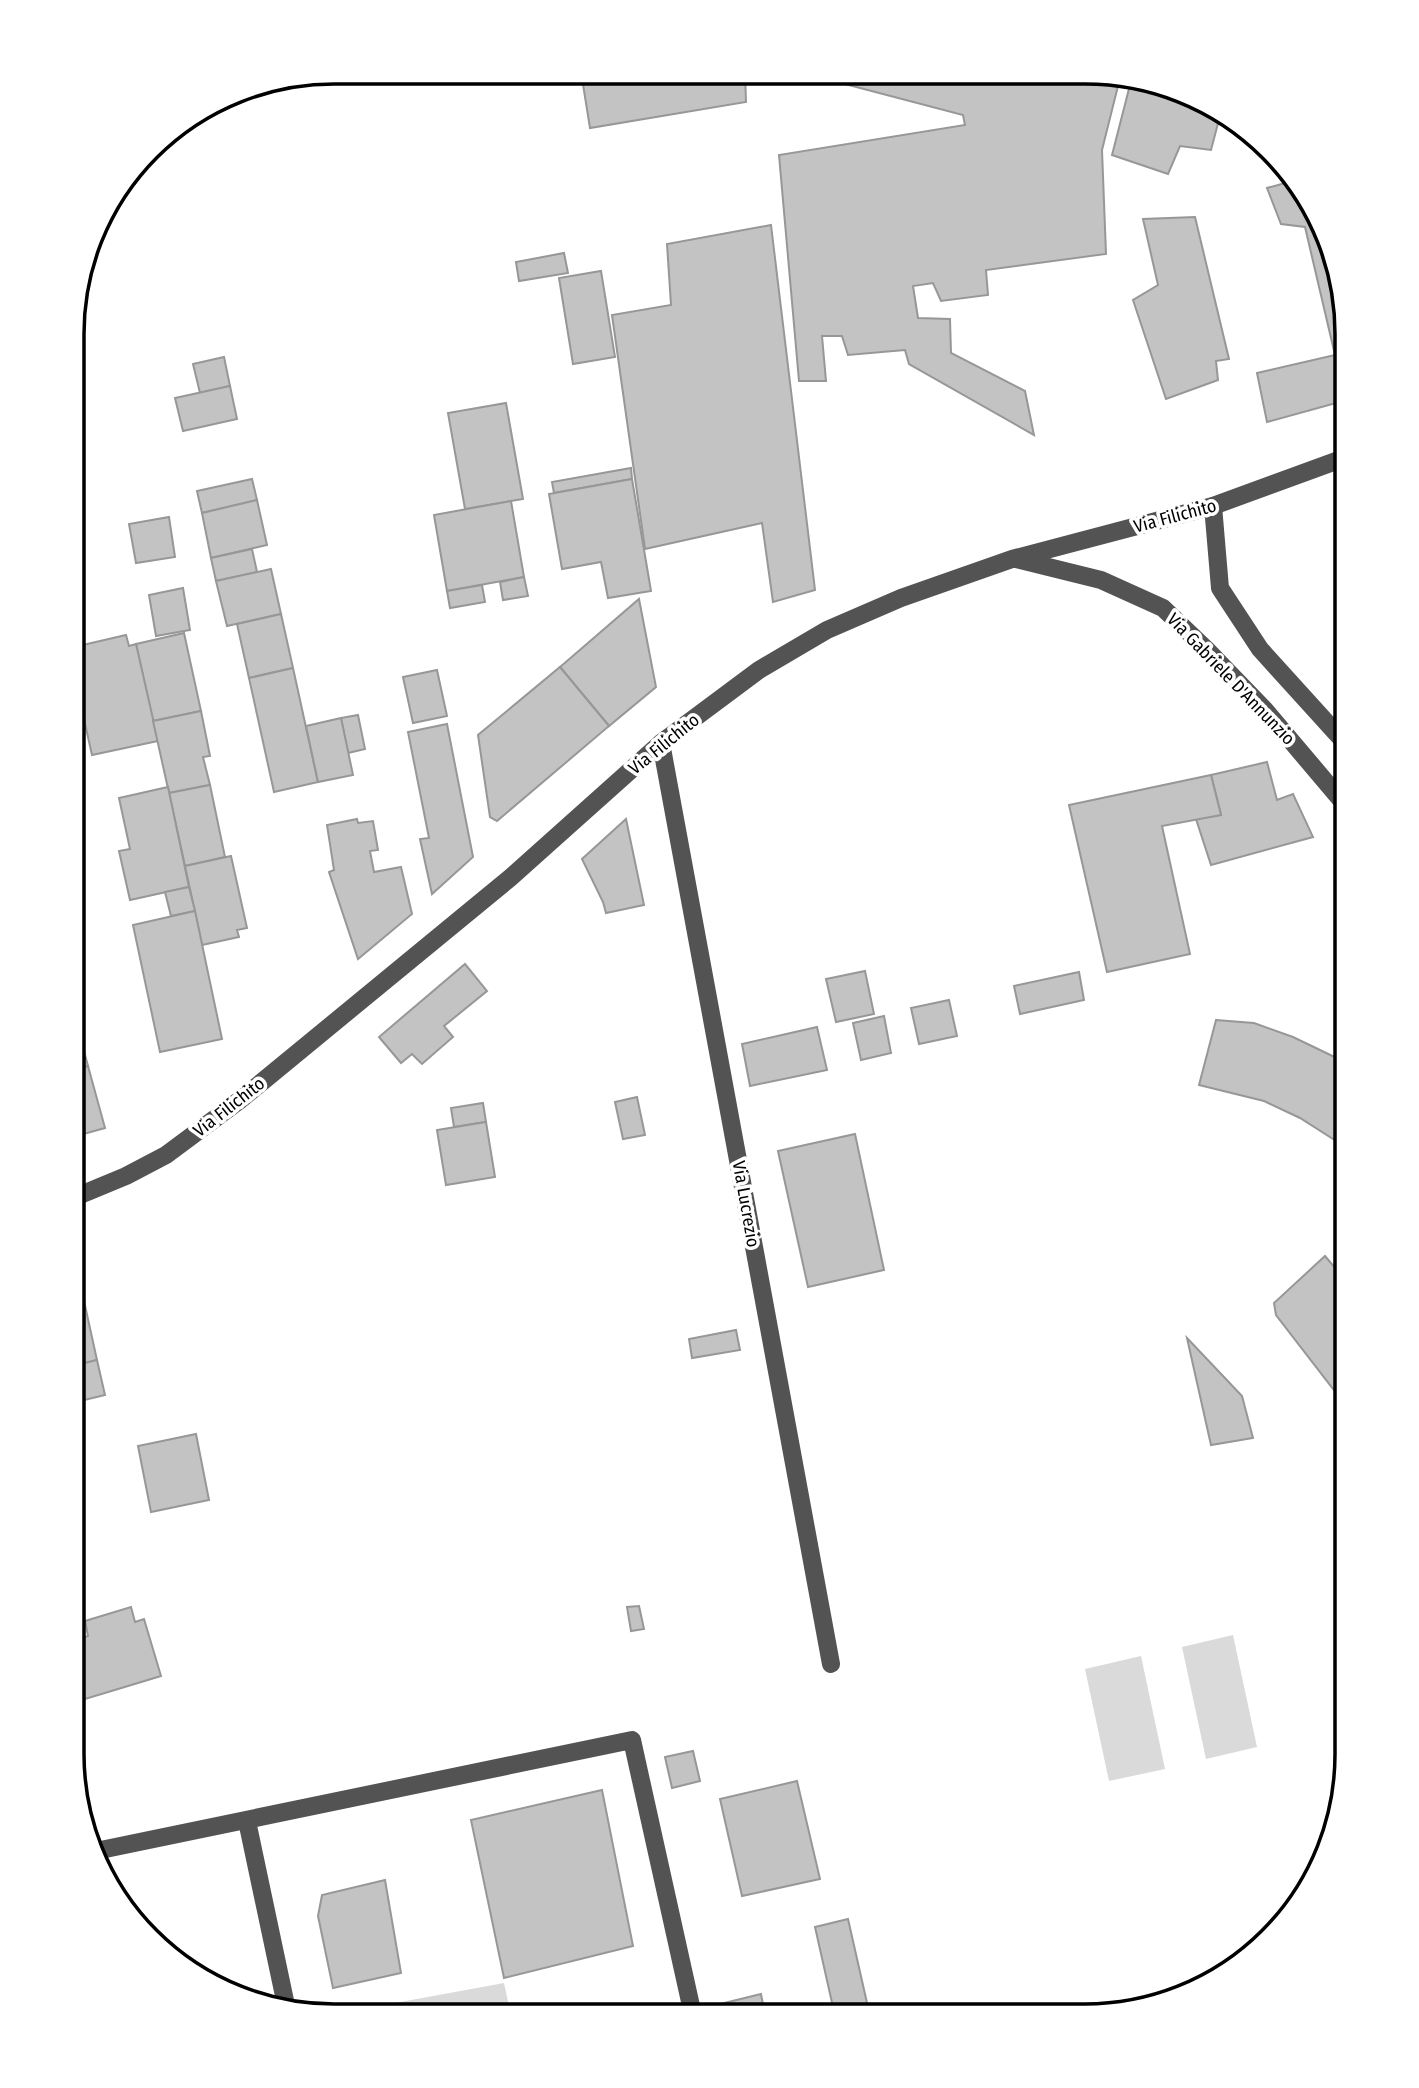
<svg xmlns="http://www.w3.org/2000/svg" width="1419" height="2088" viewBox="0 0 1419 2088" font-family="'Fira Sans Condensed',sans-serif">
<rect width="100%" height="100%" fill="#fff"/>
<g fill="#dadada">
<polygon points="1233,1635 1257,1747 1206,1759 1182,1647"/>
<polygon points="1141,1656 1165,1769 1109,1781 1085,1669"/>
<polygon points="504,1983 511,2015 335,2014"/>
</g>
<g fill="#c3c3c3" stroke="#979797" stroke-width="2">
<polygon points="581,72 757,73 745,74 746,102 590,128"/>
<polygon points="843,73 1105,74 1120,78 1102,150 1106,254 986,270 988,295 941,301 933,283 913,286 918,318 950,319 951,353 1025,391 1034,435 909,364 905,350 848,355 842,336 822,336 826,381 799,381 779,155 965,125 963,115 841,83"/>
<polygon points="1132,77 1185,92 1221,112 1211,150 1180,146 1168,174 1112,155"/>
<polygon points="1296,180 1327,233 1347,334 1347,400 1267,422 1257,373 1335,355 1305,227 1281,224 1267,188"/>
<polygon points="1195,217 1229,359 1216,361 1218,380 1166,399 1133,300 1158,285 1143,219"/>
<polygon points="771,225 815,590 773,602 762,523 645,549 612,315 671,305 667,244"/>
<polygon points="564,253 568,273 519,281 516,262"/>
<polygon points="601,271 615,357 573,364 559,278"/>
<polygon points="224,357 230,386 200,393 193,364"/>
<polygon points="230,386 237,419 183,431 175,398"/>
<polygon points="506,403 523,499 465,509 448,413"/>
<polygon points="631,468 632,479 554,493 552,482"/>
<polygon points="252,479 257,500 202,513 197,491"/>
<polygon points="632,479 651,591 608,598 601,562 562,569 549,494"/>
<polygon points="257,500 267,545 211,558 202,513"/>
<polygon points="511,501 524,577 447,591 434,515"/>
<polygon points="169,517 175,557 136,563 129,524"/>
<polygon points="252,549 257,572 216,581 211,558"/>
<polygon points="271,569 281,614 227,626 216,581"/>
<polygon points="524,577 528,596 503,600 500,582"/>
<polygon points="482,585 485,602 450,608 447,591"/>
<polygon points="183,588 190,630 156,636 149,595"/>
<polygon points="639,599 656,687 609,726 560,667"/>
<polygon points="281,614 293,668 249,678 237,624"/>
<polygon points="184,633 201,711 153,721 136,644"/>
<polygon points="126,635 129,646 136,644 158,741 92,755 73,670 74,647"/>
<polygon points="560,667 609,726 497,821 490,817 478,735"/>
<polygon points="293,668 318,782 274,792 249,678"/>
<polygon points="437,670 447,716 413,723 403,677"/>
<polygon points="201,711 210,756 203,757 210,785 169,793 153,721"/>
<polygon points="358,715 365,749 348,753 341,718"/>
<polygon points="341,718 353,775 318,782 306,726"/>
<polygon points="447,724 473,857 432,894 420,839 429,838 408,732"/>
<polygon points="1267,762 1277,800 1293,794 1313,837 1211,865 1196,819 1221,815 1211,775"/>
<polygon points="1211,775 1221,815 1162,826 1190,954 1107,972 1069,805"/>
<polygon points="210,785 225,857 185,866 169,793"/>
<polygon points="168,787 189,887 130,900 119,851 130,849 119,798"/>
<polygon points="357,819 358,823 373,821 378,850 370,851 374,872 401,867 412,914 358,959 329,872 334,870 327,825"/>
<polygon points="626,819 644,905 606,913 603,902 582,859"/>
<polygon points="231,856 247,928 237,930 239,937 202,945 185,866"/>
<polygon points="189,887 195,911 171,916 165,892"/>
<polygon points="195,911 222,1039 160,1052 133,925"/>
<polygon points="465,964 487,991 444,1026 453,1037 422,1064 412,1054 401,1063 379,1037"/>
<polygon points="865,971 874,1014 836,1022 826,979"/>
<polygon points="1079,972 1084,1000 1020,1014 1014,986"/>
<polygon points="949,1000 957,1036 919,1044 911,1008"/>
<polygon points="73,1009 88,1066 73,1070"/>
<polygon points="884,1016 891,1053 861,1060 853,1023"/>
<polygon points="1216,1020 1254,1023 1293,1037 1347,1063 1347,1148 1300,1118 1264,1101 1199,1085"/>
<polygon points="817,1027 827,1070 750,1086 742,1044"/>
<polygon points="88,1066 105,1128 73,1137 73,1070"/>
<polygon points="637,1097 645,1135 623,1139 615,1102"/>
<polygon points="483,1103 486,1122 454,1127 451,1108"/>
<polygon points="486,1122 495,1177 446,1185 437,1130"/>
<polygon points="855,1134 884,1270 808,1287 778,1151"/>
<polygon points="1325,1256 1347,1282 1347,1407 1276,1315 1274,1303"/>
<polygon points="77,1269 97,1360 72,1366 73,1270"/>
<polygon points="736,1330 740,1350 692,1358 689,1339"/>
<polygon points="1187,1338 1242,1396 1253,1438 1211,1445"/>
<polygon points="97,1360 105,1395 72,1403 72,1366"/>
<polygon points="196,1434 209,1500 151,1512 138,1446"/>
<polygon points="639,1606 644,1629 631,1631 627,1607"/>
<polygon points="131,1607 135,1622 144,1619 161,1676 72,1703 72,1641 88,1636 85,1621"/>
<polygon points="693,1751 700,1781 672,1788 665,1757"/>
<polygon points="797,1781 820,1879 742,1896 720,1799"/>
<polygon points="602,1790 633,1946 504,1978 471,1820"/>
<polygon points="385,1880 401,1973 333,1988 318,1916 322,1895"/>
<polygon points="848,1919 870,2016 835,2016 815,1927"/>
<polygon points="761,1994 765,2015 722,2015 720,2004"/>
</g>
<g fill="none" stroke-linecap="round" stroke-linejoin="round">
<g stroke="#535353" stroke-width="18">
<polyline points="1213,506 1220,588 1260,649 1347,745"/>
<polyline points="1016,559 1101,580 1163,608 1207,650 1265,710 1347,807"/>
<polyline points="661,743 831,1664"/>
<polyline points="73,1198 126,1176 166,1155 240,1100 510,878 661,743 759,670 827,630 901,598 1012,559 1213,506 1347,457"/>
<polyline points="247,1821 287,2010"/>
<polyline points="91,1852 632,1740 693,2015"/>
</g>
</g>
<g text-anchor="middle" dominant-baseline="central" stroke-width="7" stroke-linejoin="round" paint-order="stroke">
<g font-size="18" fill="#000" stroke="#fff">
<text transform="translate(1175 516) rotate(-15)">Via Filichito</text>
<text transform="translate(1231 679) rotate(46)">Via Gabriele D'Annunzio</text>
<text transform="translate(664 744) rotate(-39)">Via Filichito</text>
<text transform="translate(229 1107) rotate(-38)">Via Filichito</text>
<text transform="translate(746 1204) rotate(80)">Via Lucrezio</text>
</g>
</g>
<path d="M0 0H1419V2088H0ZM334 84H1085A250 250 0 0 1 1335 334V1754A250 250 0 0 1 1085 2004H334A250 250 0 0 1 84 1754V334A250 250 0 0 1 334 84Z" fill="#fff" fill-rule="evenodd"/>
<path fill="none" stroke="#000" stroke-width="3.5" d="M334 84H1085A250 250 0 0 1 1335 334V1754A250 250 0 0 1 1085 2004H334A250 250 0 0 1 84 1754V334A250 250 0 0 1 334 84Z"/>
</svg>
